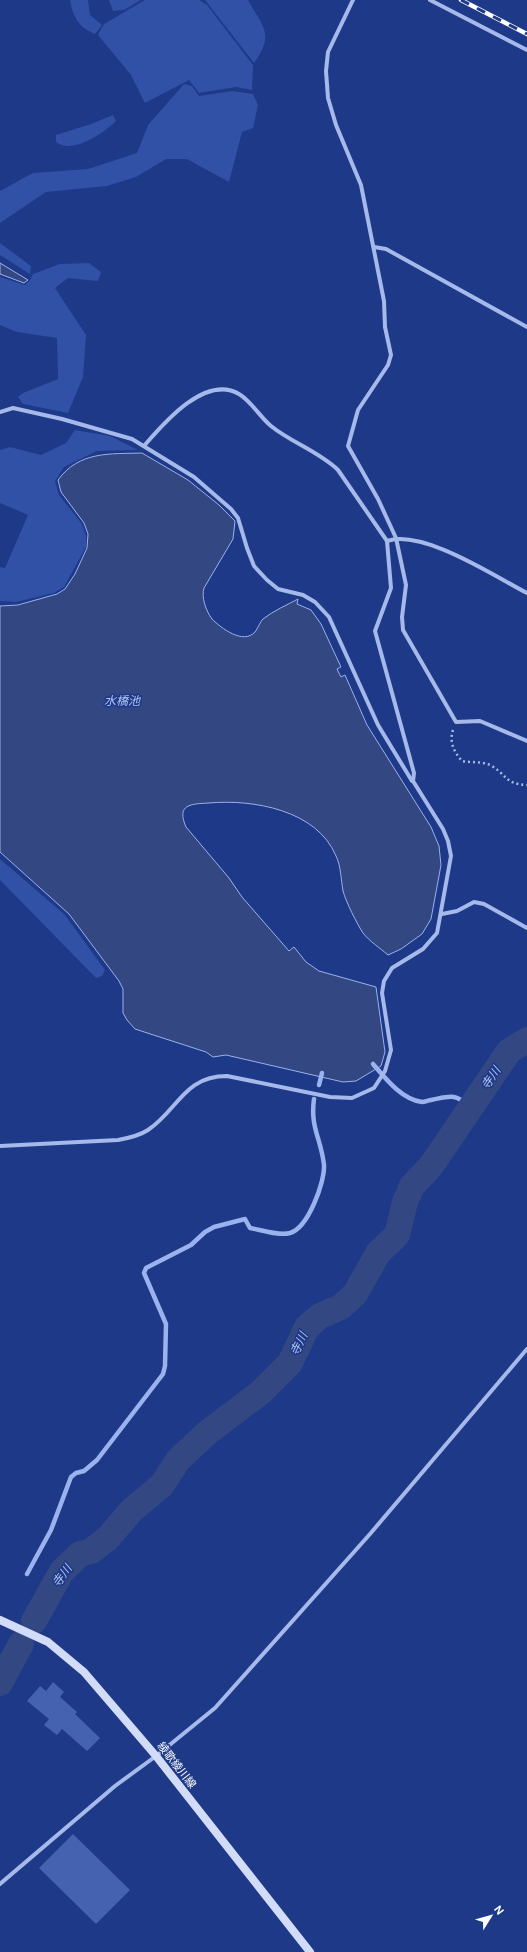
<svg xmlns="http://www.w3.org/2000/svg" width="527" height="1952" viewBox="0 0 527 1952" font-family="'DM Sans','Noto Sans JP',sans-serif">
<rect width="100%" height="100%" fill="#1d3988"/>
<g fill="#3051a6">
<path d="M70 0H88L90 15 102 25 95 34C79 27 73 18 70 0Z"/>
<polygon points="109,0 141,0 124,10 113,11"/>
<polygon points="145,0 199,0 207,5 253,65 252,90 236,87 199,93 189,80 145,103 131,75 98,35 104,24"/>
<path d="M205 0H248C263 27 275 34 254 63Z"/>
<polygon points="184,84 192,86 199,96 233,91 253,94 258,105 253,128 242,132 229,182 187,159 166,159 136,177 107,186 46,192 0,223 0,191 33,173 88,169 137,153 148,125"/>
<path d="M113 115 116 121C104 133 72 155 56 142V135L91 124Z"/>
<polygon points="0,243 31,266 30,274 0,255"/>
<polygon points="89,263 101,272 98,281 68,278 55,288 86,335 83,377 68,413 23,404 18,397 23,393 58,379 57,338 17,332 0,325 0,277 25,285 30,280 33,274 60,264"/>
<polygon points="75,430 110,436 138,450 97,451 64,467 55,481 59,495 82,524 86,536 86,547 64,587 54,593 16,602 0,601 0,567 5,568 28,515 0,503 0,450 10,447 41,455 66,443"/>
<polygon points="0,859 65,915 105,970 102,976 96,978 0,880"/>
</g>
<g fill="#334783" stroke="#9ab2ed">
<polygon points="0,263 28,280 24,283 0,274"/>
<path d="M142 453 188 480 219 505 235 521 233 539 204 588C201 597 206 611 212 619 221 628 243 645 255 632 258 628 260 622 263 619 273 611 287 605 298 599L297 604 311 610 321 624 341 667 337 669 341 677 345 675 367 725 431 827 439 846 441 865 431 919 422 934 401 949 388 955C380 948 369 941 363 933 357 924 346 902 343 891 341 880 341 866 336 856 317 810 253 799 209 803 191 804 176 804 186 827L229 878 242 897 289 951 294 947 306 962 319 971 376 987 385 1052 381 1066 356 1081 343 1082 226 1055 213 1057 206 1052 135 1029 127 1020 123 1013V989L119 981 69 914 0 852V606L18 605 57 594 65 589 75 574 87 548 88 534 84 523 61 492 58 480C79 451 110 454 142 453Z"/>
</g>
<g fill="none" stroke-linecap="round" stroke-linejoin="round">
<g stroke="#9ab2ed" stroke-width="4.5">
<path d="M373 1064C385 1078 402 1100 422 1102 425 1102 429 1100 431 1100 451 1096 454 1093 471 1107"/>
<polyline points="319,1085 322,1073"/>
<path d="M27 1574 51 1530 71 1477 76 1473 84 1471 97 1460 163 1374 165 1366 166 1324 144 1273 146 1268 191 1245 205 1232 214 1227 245 1219 250 1228C262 1230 278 1236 290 1233 308 1228 325 1182 324 1165 321 1138 310 1128 314 1099"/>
</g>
<g stroke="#334783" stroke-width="26">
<polyline points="34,1621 62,1571 80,1554 91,1551 107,1539 132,1510 162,1485 178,1460 207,1433 261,1392 290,1363 307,1327 320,1316 341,1307 355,1294 378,1253 397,1235 405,1202 412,1186 431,1166 509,1051 527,1040"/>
<polyline points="0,1683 21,1644"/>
</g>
</g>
<g fill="#4562b1">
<polygon points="53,1682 64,1692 60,1697 77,1712 75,1714 100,1738 87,1751 62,1729 57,1735 44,1725 49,1719 27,1701 40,1686 46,1691"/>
<polygon points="73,1834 130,1890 96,1924 39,1868"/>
</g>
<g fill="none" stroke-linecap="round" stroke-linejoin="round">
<path stroke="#a6b9eb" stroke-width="2.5" stroke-dasharray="2 3" stroke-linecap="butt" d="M453 730C449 742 454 752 462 761 471 763 481 761 490 765 507 774 504 784 527 785"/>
<g stroke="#a6b9eb" stroke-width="4">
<polyline points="353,0 328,52 326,71 328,98 336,125 361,185 384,301 385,327 391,355 388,365 358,410 348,446 378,499 396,538 406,585 402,617 403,630 456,722 480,721 527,741"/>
<polyline points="430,0 527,50"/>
<polyline points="374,247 386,249 527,327"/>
<polyline points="0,412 13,408 62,419 132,439 194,477 231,509 238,518 247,548 254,566 267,580 278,589 303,595 315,602 329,617 378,725 412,781"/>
<path d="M144 446C163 424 205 374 239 394 251 401 260 417 271 426 292 443 318 451 338 470L387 541"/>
<polyline points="442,914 457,911 474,902 484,904 527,928"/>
<path d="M0 1146 118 1140C129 1138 139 1136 148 1130 178 1110 184 1076 227 1076L330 1097 352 1098 374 1088 385 1071 391 1050 382 993 384 981 392 968 423 949 437 933 451 856 448 841 443 829 413 781 414 773 375 631 391 588 387 541C423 529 494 576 527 593"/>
<polyline points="0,1884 115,1786 156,1756 215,1708 370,1534 527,1349"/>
</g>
<polyline stroke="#d2dcf9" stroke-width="8" points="0,1620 48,1642 84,1672 156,1756 310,1952"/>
<g stroke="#fff" stroke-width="4.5">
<polyline id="rail" points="461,0 527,34"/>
</g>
<use href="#rail" stroke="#1d3988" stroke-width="3" stroke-dasharray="9" stroke-linecap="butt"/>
</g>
<g text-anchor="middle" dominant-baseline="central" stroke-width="3" stroke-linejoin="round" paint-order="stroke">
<g font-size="11" fill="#fff" stroke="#1d3988">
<text transform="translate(177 1765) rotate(52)">綾歌綾川線</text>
</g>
<g font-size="12" font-style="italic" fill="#b2c4f3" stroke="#1d3988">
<text x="122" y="701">水橋池</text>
<text transform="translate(491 1078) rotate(-56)">寺川</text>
<text transform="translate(299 1344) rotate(-64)">寺川</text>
<text transform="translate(62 1576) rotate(-54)">寺川</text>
</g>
</g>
<g transform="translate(491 1916) rotate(53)" stroke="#1d3988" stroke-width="3" paint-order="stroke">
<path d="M0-3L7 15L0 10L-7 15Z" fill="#ffffff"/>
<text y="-6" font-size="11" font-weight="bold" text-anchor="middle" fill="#ffffff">N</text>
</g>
</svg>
